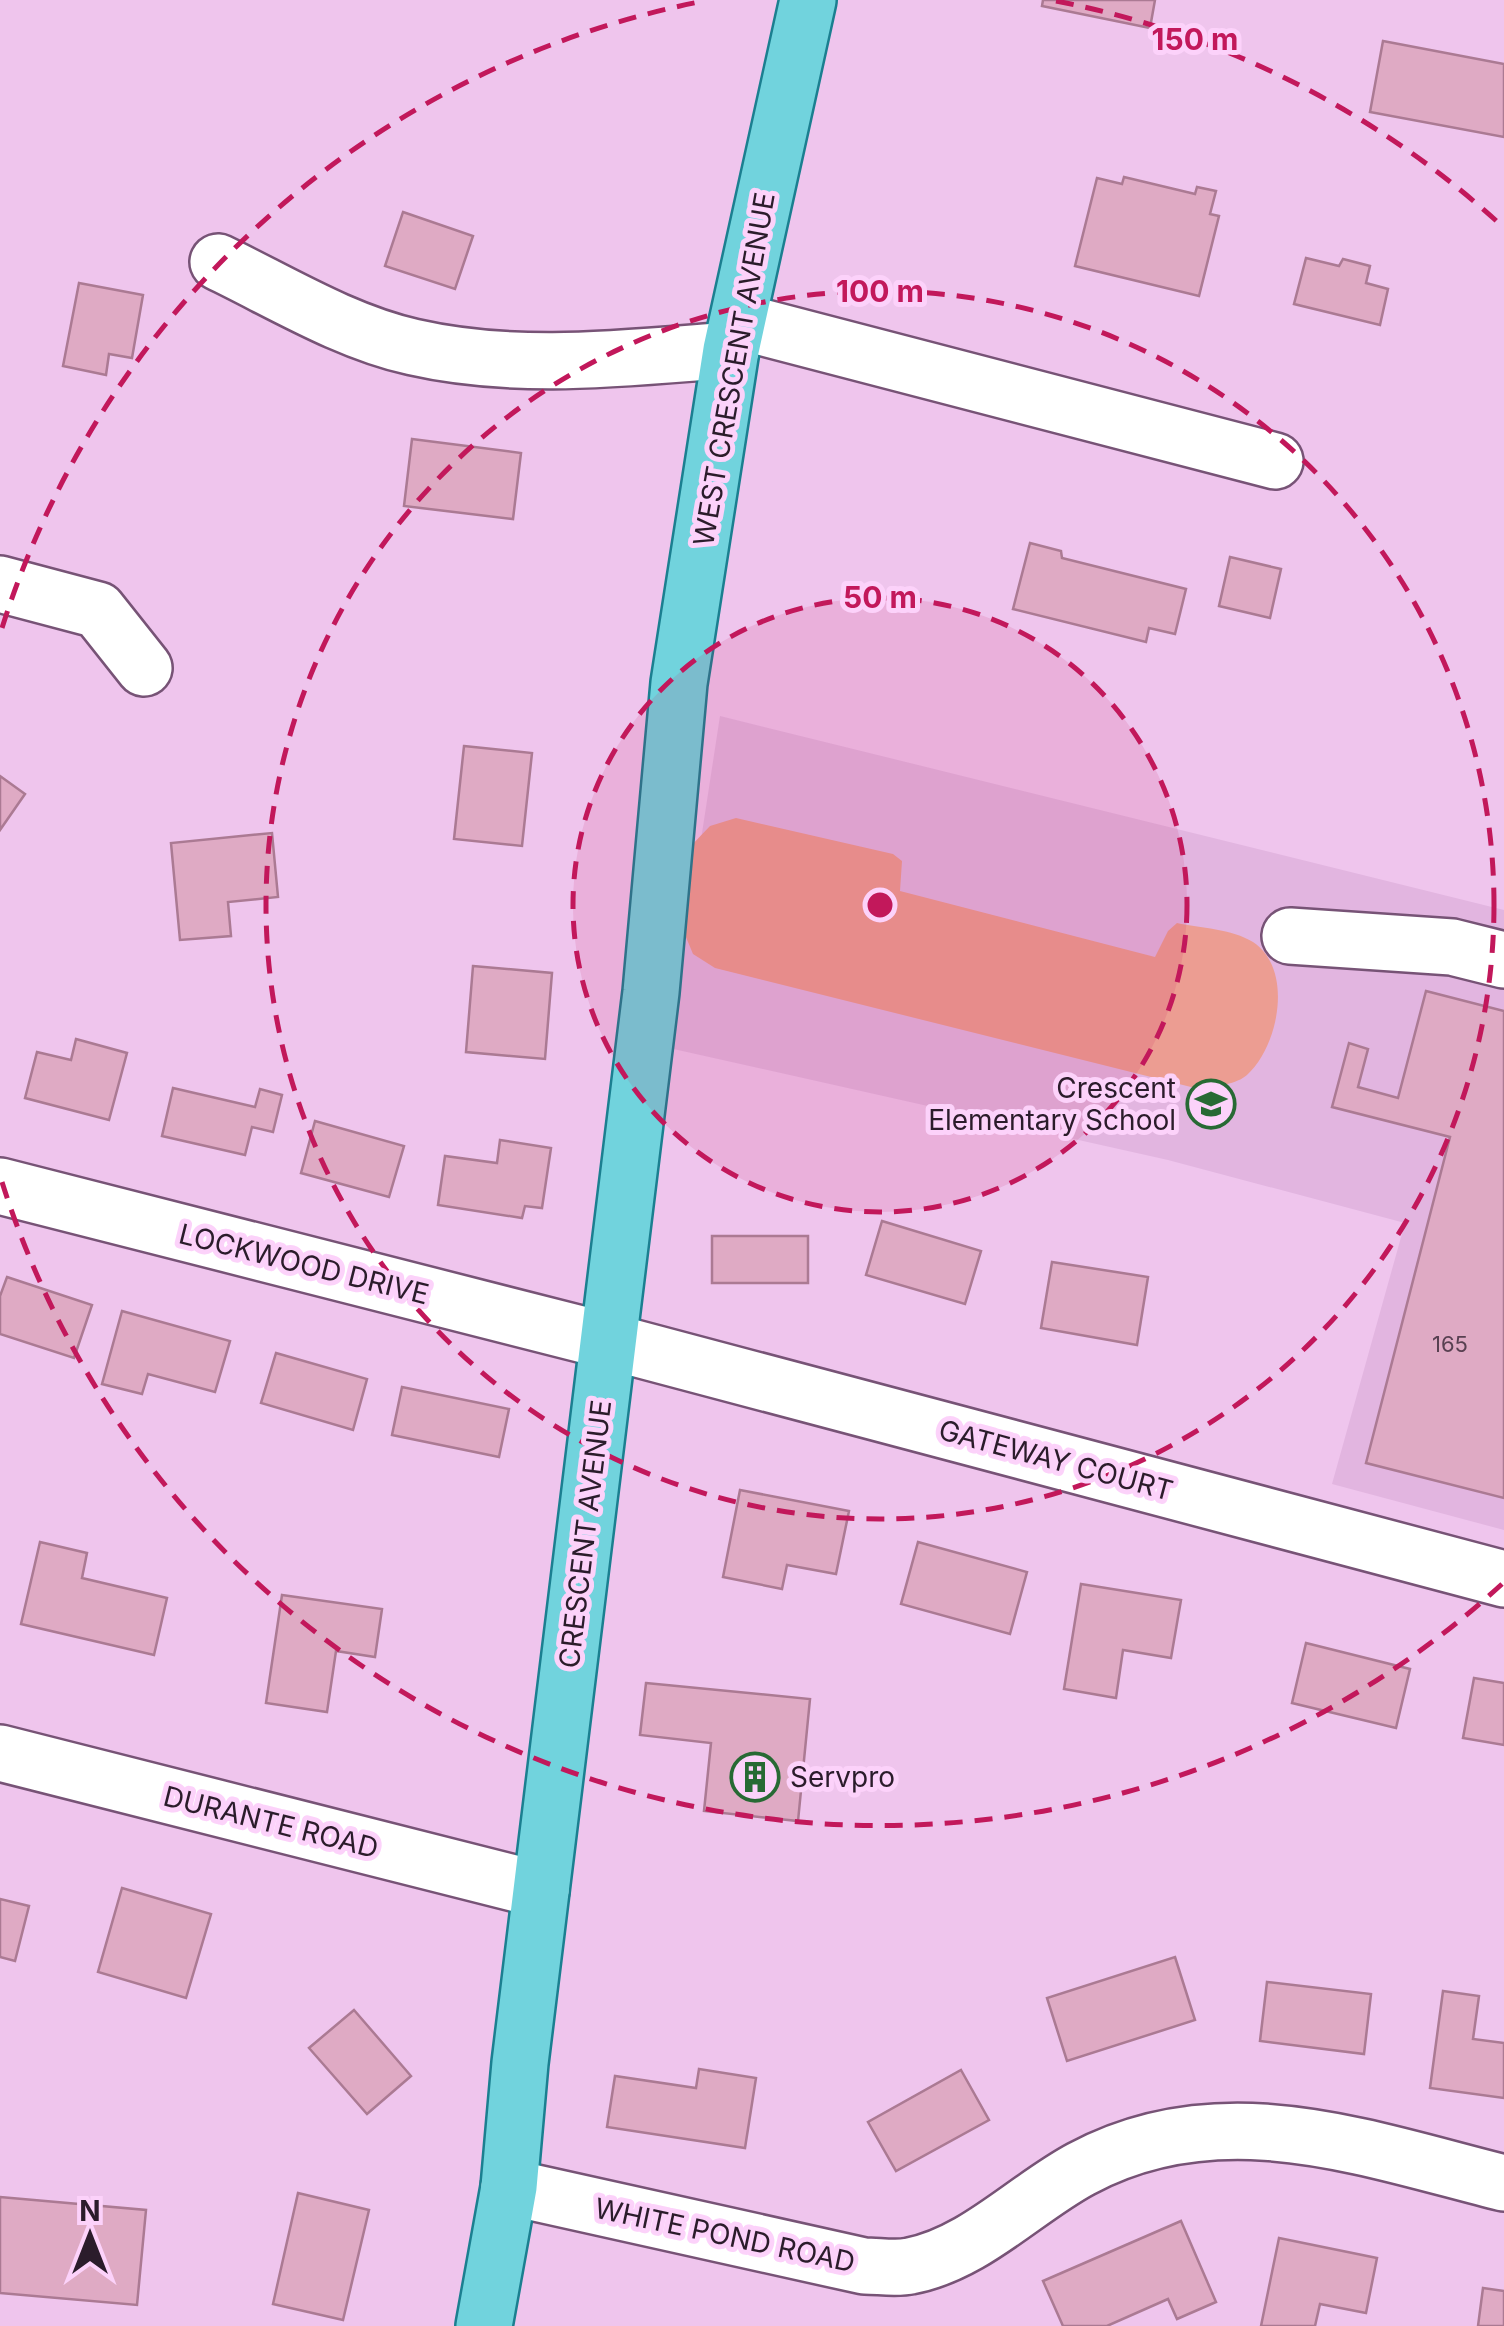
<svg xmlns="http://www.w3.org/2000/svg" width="1504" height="2326" viewBox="0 0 1504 2326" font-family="Inter,sans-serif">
<rect width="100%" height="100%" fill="#efc5ed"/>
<polygon fill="#e2b5e0" points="720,716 1504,910 1504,1530 1332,1484 1405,1223 1168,1160 669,1048"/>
<path fill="#ec9d92" d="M736 818 893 854 902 861 900 891 1155 957 1168 931 1177 923C1200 928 1232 929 1253 942 1294 969 1279 1046 1247 1075 1237 1084 1216 1086 1203 1090L715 968 693 954 683 930 688 849 710 826Z"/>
<g fill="#dfaac4" stroke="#ab7a93" stroke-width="2.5">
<polygon points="1043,0 1155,0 1150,28 1042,6"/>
<polygon points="1383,41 1504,64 1504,137 1370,112"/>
<polygon points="1124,177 1195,194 1197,187 1216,191 1210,214 1219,216 1199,296 1075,266 1097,178 1122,184"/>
<polygon points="403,212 473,236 455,289 385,266"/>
<polygon points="1306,258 1339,266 1343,259 1370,266 1366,283 1388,289 1380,325 1294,304"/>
<polygon points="79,283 143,295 132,358 109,354 106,375 63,366"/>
<polygon points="412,439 521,453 513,519 404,506"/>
<polygon points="1030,543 1061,551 1062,558 1186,589 1175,634 1149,628 1146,642 1013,609"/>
<polygon points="1230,557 1281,569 1270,618 1219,606"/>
<polygon points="464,746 532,753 522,846 454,839"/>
<polygon points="0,776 25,794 0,830"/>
<polygon points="272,833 278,897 228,902 231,936 180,940 171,843"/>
<polygon points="473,966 552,973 545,1059 466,1052"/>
<polygon points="1426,991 1504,1011 1504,1498 1366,1463 1450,1137 1332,1107 1349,1043 1368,1049 1358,1087 1398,1098"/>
<polygon points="76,1039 127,1053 109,1120 25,1098 37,1052 71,1060"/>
<polygon points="173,1088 255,1107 260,1089 282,1095 273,1132 252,1127 245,1155 162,1136"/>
<polygon points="315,1121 404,1146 389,1197 301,1173"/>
<polygon points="500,1140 551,1148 542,1208 525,1206 522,1218 438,1205 445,1156 497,1163"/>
<polygon points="882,1221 981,1251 965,1304 866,1275"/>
<rect x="712" y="1236" width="96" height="47"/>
<polygon points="1052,1262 1148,1277 1137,1345 1041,1328"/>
<polygon points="7,1277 92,1305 74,1358 0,1334 0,1296"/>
<polygon points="122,1311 230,1341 215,1392 148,1374 142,1394 102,1384"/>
<polygon points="276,1353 367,1379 353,1430 261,1403"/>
<polygon points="402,1387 509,1409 499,1457 392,1435"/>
<polygon points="740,1490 849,1511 836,1574 787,1565 782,1589 723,1577"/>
<polygon points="40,1542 87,1553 82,1578 167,1598 154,1655 21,1624"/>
<polygon points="918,1542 1027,1572 1010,1634 901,1604"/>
<polygon points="1081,1584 1181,1600 1171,1658 1123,1650 1116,1698 1064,1689"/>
<polygon points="282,1595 382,1609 375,1657 336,1651 327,1712 266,1703"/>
<polygon points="1306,1643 1410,1669 1396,1728 1292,1703"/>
<polygon points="1474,1678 1504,1683 1504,1745 1463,1738"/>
<polygon points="646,1683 810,1699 798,1821 704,1811 711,1743 640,1735"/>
<polygon points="122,1888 211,1914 186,1998 98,1972"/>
<polygon points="0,1899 29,1906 15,1961 0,1957"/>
<polygon points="1175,1957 1195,2020 1067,2061 1047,1998"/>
<polygon points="1267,1982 1371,1994 1364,2054 1260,2041"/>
<polygon points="1443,1991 1479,1996 1473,2039 1504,2043 1504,2098 1430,2088"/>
<polygon points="354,2010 411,2076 367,2114 309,2048"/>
<polygon points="699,2069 756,2078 745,2148 607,2127 615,2076 696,2088"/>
<polygon points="961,2070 989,2120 896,2171 868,2122"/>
<polygon points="298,2193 369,2210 343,2320 273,2304"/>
<polygon points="0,2197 146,2210 137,2305 0,2293"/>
<polygon points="1181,2221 1216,2302 1177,2319 1168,2299 1107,2326 1063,2326 1043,2281"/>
<polygon points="1279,2238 1377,2258 1366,2313 1320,2304 1315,2326 1261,2326"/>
<polygon points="1483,2288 1504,2291 1504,2326 1478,2326"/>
</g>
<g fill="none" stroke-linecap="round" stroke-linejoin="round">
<g stroke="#775376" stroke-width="60">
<g id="minor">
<path d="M218 262C280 292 345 332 413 347 518 371 625 358 731 350"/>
<polyline points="738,321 1275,461"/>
<polyline points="0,584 98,610 144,668"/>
<polyline points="1290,936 1452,947 1504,960"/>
<polyline points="0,1186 608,1341 1504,1579"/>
<polyline points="0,1753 541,1890"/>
<path d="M509 2187 864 2266C879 2266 896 2269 910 2266 974 2254 1025 2199 1081 2169 1220 2094 1364 2148 1504 2183"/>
</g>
</g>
<g stroke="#1b7f90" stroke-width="60">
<polyline id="major" points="484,2326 509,2187 520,2063 651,992 679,683 731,350 808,0"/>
</g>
<use href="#minor" stroke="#fff" stroke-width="55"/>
<use href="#major" stroke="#71d3dd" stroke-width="55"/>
</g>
<circle cx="880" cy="905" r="307" fill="#c2185b" fill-opacity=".12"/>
<g fill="none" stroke="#c2185b" stroke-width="5" stroke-dasharray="18 12">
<circle cx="880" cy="905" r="307"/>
<circle cx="880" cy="905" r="614"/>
<path d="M1502 1584A921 921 0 0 1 2 1182M2 628A921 921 0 0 1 704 1M1056 1A921 921 0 0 1 1502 226"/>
</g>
<defs>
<g id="school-ring" transform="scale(2.5)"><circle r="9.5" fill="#fcd2fa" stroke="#276a34" stroke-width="1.5"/><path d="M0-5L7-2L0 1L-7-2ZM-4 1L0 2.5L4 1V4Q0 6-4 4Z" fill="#276a34"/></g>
<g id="building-ring" transform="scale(2.5)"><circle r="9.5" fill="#fcd2fa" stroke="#276a34" stroke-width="1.5"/><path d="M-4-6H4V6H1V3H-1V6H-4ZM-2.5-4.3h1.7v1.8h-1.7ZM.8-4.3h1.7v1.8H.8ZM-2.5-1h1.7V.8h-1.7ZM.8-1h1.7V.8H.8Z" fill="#276a34"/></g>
</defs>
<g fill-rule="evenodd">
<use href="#school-ring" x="1211" y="1104"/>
<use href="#building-ring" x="755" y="1777"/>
</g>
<g text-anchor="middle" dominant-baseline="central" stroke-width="10" stroke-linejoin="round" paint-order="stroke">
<g font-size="22" fill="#584051">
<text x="1450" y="1344">165</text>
</g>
<g font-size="28" fill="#2b1c2b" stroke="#fcd2fa">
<text transform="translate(734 369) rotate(-80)">WEST CRESCENT AVENUE</text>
<text transform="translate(304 1264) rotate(14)">LOCKWOOD DRIVE</text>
<text transform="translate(1056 1460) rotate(15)">GATEWAY COURT</text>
<text transform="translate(585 1534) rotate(-83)">CRESCENT AVENUE</text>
<text transform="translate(271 1822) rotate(14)">DURANTE ROAD</text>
<text transform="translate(725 2235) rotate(12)">WHITE POND ROAD</text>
</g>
<g font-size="28" fill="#2b1c2b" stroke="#fcd2fa" text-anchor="end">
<text x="1176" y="1088">Crescent<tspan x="1176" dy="32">Elementary School</tspan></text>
<text x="790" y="1777" text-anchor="start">Servpro</text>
</g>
</g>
<circle cx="880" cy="905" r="15" fill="#c2185b" stroke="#fcd2fa" stroke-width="5"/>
<g font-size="30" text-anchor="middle" font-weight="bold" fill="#c2185b" stroke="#fcd2fa" stroke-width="10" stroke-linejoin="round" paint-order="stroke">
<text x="1195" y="50">150 m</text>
<text x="880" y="302">100 m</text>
<text x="880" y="608">50 m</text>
</g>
<g transform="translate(90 2236)" stroke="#fcd2fa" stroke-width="8" paint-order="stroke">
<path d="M0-8L18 38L0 25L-18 38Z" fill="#2b1c2b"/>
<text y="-15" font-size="28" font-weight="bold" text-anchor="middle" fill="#2b1c2b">N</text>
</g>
</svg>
